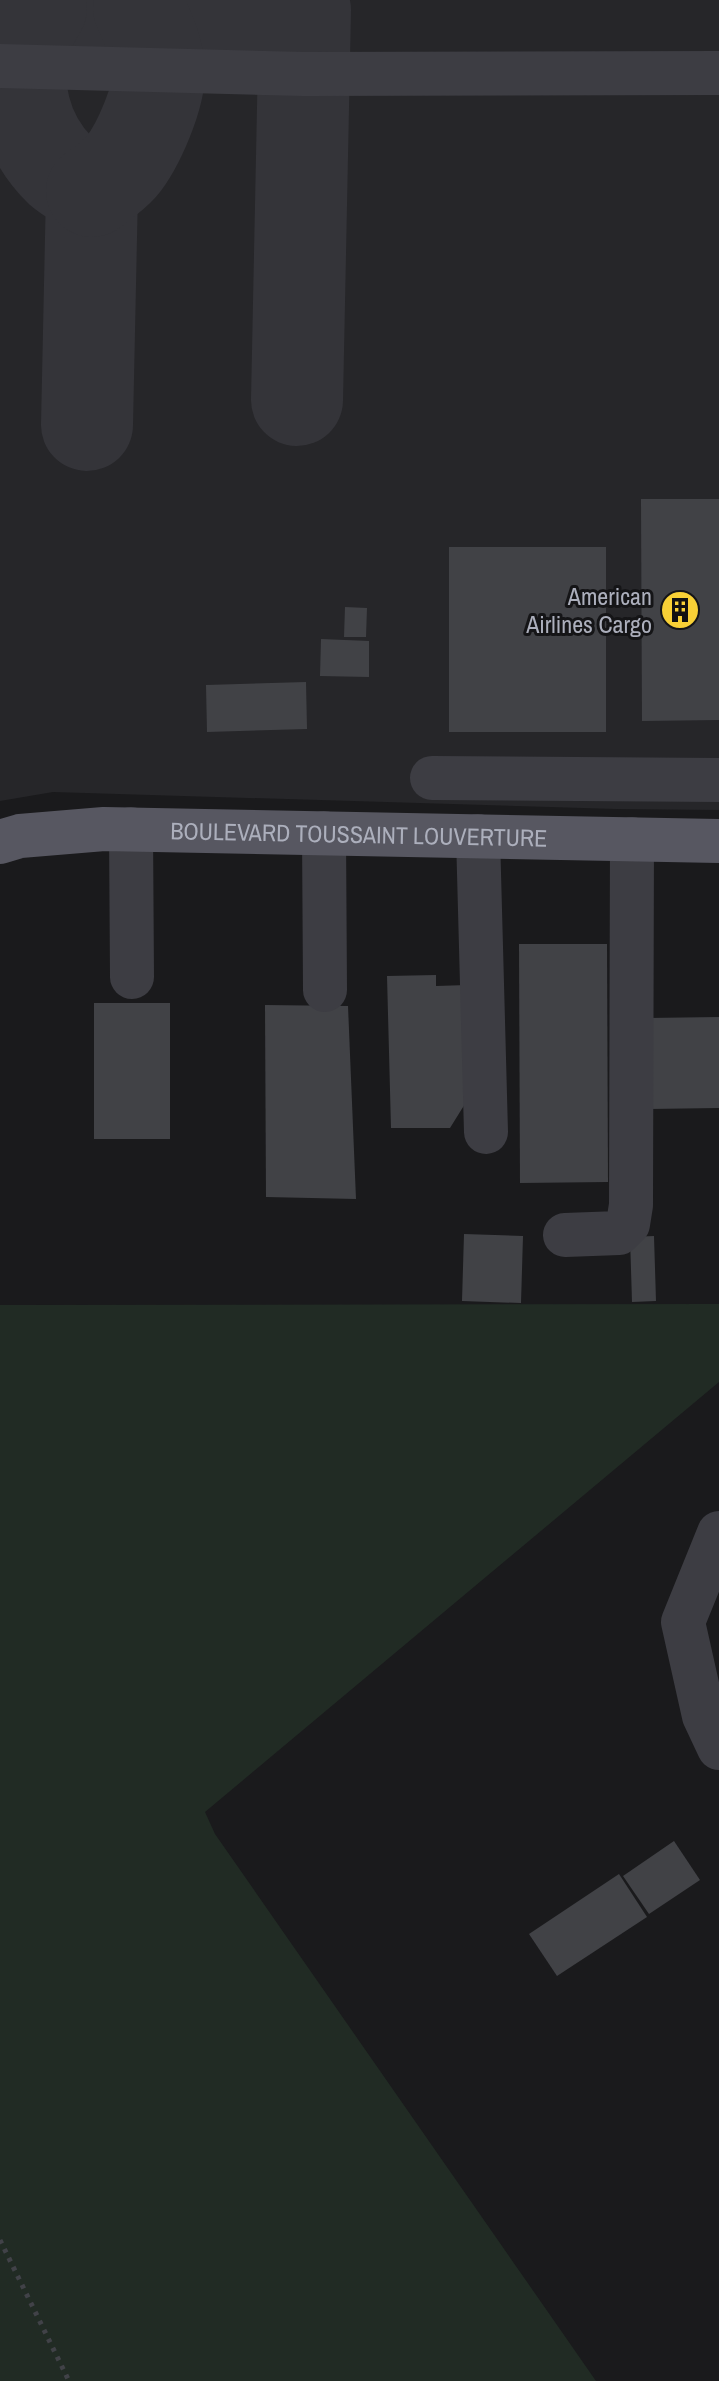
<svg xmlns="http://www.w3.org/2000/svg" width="719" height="2381" viewBox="0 0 719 2381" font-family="'Archivo Narrow',sans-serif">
<rect width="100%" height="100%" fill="#1a1a1c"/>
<polygon fill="#262629" points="0,0 719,0 719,810 616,809 53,792 0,801"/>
<polygon fill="#212b24" points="719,1304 719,1382 205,1812 215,1834 596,2381 0,2381 0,1305"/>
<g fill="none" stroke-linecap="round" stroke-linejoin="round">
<g stroke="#343439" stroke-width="92">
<polyline points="0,7 305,10 297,400"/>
<path d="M41 8C36 17 30 26 27 36 11 82 25 136 60 170 69 178 81 184 92 191L87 425"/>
<path d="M92 191C101 184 113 176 121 167 138 147 161 94 159 68 157 47 148 28 139 8"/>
</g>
</g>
<g fill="#414246">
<polygon points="641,499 719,499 719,720 642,721"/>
<rect x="449" y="547" width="157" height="185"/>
<polygon points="345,607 367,608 366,637 344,637"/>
<polygon points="321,639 369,641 369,677 320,676"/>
<polygon points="306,682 307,729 207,732 206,685"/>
<polygon points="519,944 607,944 608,1182 520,1183"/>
<polygon points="436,975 436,986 467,985 468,1099 450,1128 391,1128 387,976"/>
<rect x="94" y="1003" width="76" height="136"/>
<polygon points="265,1005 348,1006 356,1199 266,1197"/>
<polygon points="719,1017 719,1108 649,1109 647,1018"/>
<polygon points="464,1234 523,1236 521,1303 462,1301"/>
<polygon points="654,1236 656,1301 632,1302 630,1237"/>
<polygon points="674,1841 700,1880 649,1914 623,1876"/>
<polygon points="619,1874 647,1917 557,1976 529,1934"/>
</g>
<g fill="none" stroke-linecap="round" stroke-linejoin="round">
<polyline stroke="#414248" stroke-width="5" stroke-dasharray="4 6" stroke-linecap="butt" points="0,2240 69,2381"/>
<g stroke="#3d3d43" stroke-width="44">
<polyline points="0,66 304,74 719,73"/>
<polyline points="432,778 719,780"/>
<polyline points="131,829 132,977"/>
<polyline points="324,833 325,990"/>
<polyline points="478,836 486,1132"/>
<polyline points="565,1235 619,1233 628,1224 631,1205 632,839"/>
<polyline points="719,1533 683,1622 704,1716 719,1748"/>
</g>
<path stroke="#575761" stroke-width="44" id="s1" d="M0 842 20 836 104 829 719 841"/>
</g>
<defs>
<g id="building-disc" transform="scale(2)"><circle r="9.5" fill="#f8d036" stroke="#151517"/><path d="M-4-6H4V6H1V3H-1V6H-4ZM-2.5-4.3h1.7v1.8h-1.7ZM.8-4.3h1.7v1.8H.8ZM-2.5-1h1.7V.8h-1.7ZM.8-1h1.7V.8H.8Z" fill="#111"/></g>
</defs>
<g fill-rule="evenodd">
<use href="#building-disc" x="680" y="610"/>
</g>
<g text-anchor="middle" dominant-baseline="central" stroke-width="6" stroke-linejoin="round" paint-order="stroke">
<g font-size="24" fill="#acafbc" stroke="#151517" text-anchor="end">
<text x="652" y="596">American<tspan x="652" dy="28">Airlines Cargo</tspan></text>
</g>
<g font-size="24" fill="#acafbc" stroke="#151517">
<text stroke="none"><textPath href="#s1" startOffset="360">BOULEVARD TOUSSAINT LOUVERTURE</textPath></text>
</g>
</g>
</svg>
